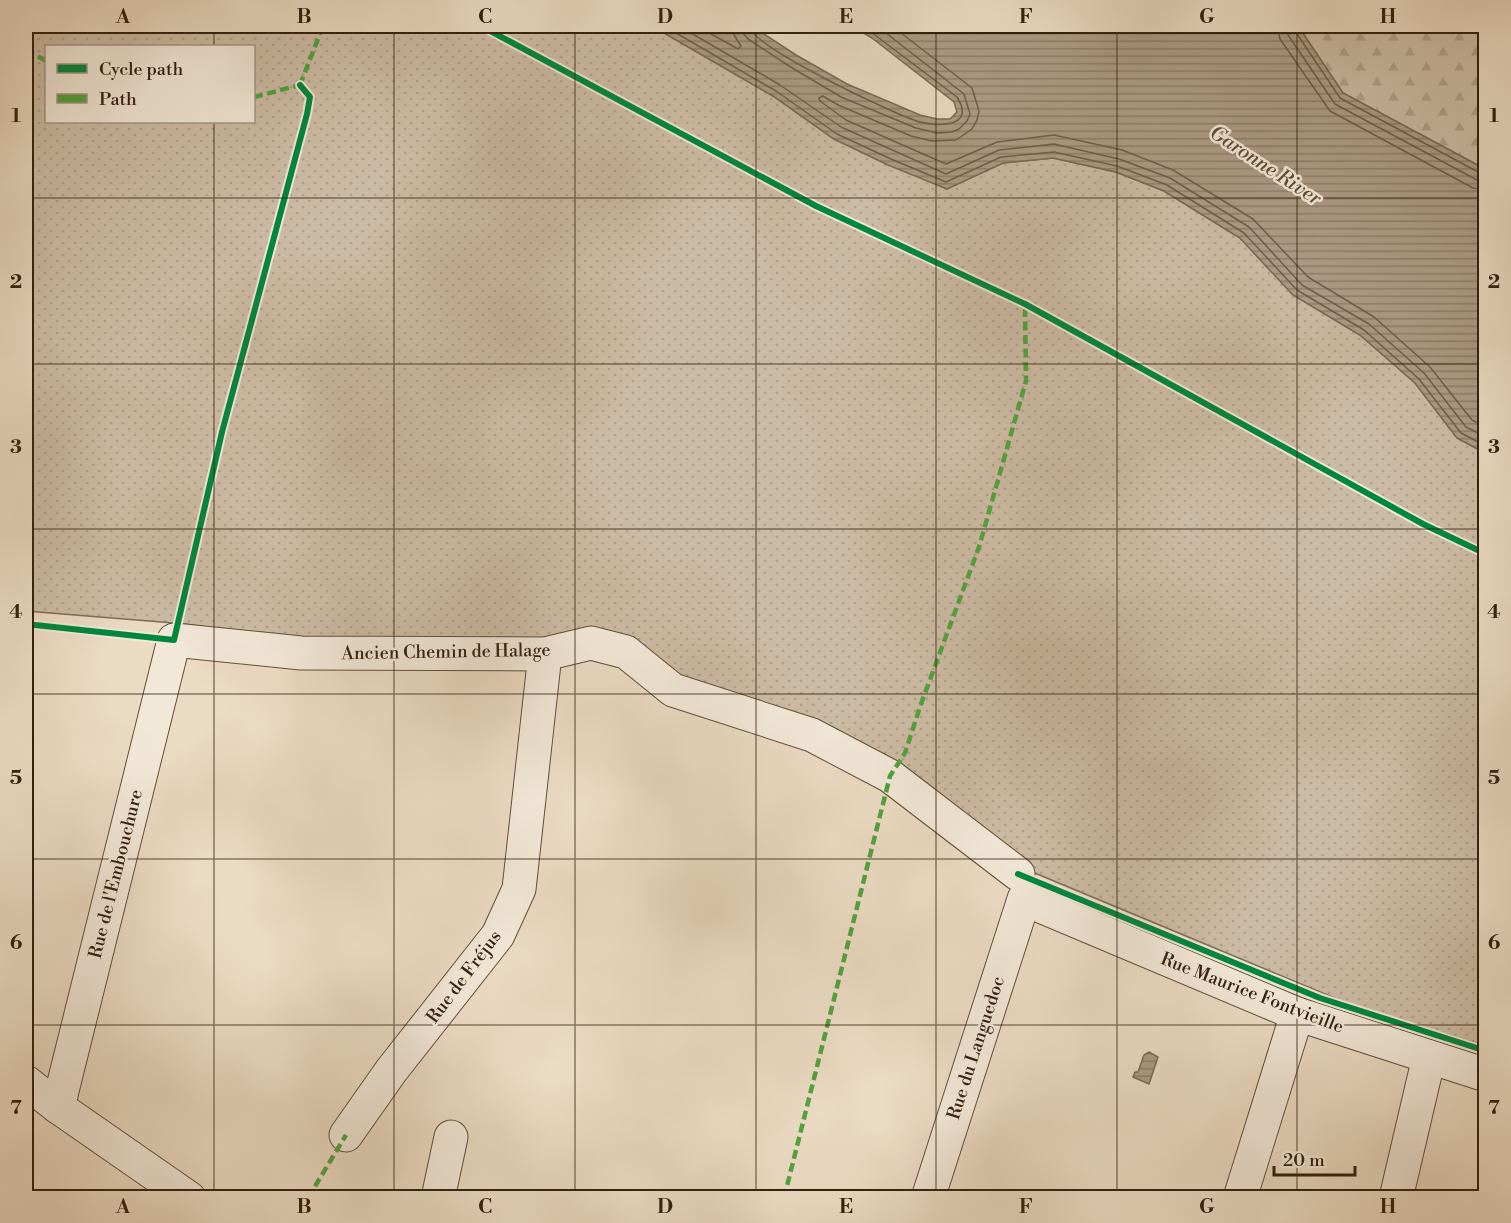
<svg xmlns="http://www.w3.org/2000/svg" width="1511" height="1223" viewBox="0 0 1511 1223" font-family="'Libre Bodoni',serif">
<defs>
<pattern id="green-dots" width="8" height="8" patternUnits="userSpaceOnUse" patternTransform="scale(1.5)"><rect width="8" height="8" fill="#ccbba4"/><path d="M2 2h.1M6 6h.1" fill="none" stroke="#b0a08c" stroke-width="1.8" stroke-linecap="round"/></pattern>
<pattern id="forest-firs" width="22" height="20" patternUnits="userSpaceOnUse" patternTransform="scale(1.5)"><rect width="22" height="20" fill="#ccbba4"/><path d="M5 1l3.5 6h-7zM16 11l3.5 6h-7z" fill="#b0a08c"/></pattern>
<pattern id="water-rules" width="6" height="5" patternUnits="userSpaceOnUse" patternTransform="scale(1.5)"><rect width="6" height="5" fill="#ac9b85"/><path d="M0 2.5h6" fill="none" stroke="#8d7e6b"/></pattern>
</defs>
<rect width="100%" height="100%" fill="#ebdbc3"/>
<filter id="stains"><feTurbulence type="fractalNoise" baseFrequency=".00333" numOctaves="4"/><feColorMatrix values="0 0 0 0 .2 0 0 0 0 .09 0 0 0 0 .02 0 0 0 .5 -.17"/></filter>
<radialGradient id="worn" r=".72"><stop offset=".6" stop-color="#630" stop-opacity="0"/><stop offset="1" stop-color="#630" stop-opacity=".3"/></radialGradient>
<path fill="url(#green-dots)" stroke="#7f6e59" stroke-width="1.5" fill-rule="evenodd" d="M26 26H652L773 96 834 139 947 189 1003 163 1053 158 1116 172 1164 191 1240 238 1293 295 1360 335 1415 383 1457 438 1485 453V1046L1349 1004 1030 871 932 798 604 658 303 641 186 624 26 611ZM46 46H254V122H46Z"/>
<polygon fill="url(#forest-firs)" stroke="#7f6e59" stroke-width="1.5" points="1298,26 1485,26 1485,169 1343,93"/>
<g fill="url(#water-rules)" stroke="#7b6a55" stroke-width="1.5">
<polygon points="652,26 752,26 796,55 847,84 920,115 937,119 950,119 957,112 954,102 872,38 852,26 1298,26 1343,93 1485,169 1485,453 1457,438 1415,383 1360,335 1293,295 1240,238 1164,191 1116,172 1053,158 1003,163 947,189 888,165 834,139 773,96"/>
<polygon points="1149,1052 1158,1057 1149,1084 1133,1077 1135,1072 1138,1072 1144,1055"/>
</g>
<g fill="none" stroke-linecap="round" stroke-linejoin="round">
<g stroke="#6f5e4a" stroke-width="1.5">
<polyline points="664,26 776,91 837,134 891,159 946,182 1001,157 1054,152 1117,166 1167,185 1244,233 1297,290 1364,330 1419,379 1461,433 1486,446"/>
<polyline points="679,26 780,85 841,127 946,174 999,150 1054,144 1119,159 1170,178 1249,227 1302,285 1369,324 1424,373 1466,427 1486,437"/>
<polyline points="697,26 738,49 741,46 734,35 733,26"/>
<polyline points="742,26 743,33 748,39 789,66 841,97 916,128 937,133 952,132 959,129 967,121 970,114 964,94 877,26"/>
<path d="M749 26C752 47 895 115 920 122 939 127 976 127 957 97L863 26"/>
<polyline points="892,26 972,88 979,111 977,120 972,129 956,140 932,141 911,136 838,105 823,96 819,98 820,101 846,120 946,164 997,142 1054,135 1122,150 1173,170 1253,219 1308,277 1374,317 1430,367 1472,420 1486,427"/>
<polyline points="1277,26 1280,39 1330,111 1473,188 1486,190"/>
<polyline points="1286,26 1288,35 1335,104 1477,180 1486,181"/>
<polyline points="1294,26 1295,31 1340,98 1480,173 1486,174"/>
</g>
<g stroke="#604f3b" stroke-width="35">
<g id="minor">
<polyline points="26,1082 58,1107 189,1198"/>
<polyline points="58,1107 174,640 301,653 545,654 591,643 626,652 673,690 812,735 890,776 1018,874"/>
<polyline points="346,1135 391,1071 498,935 519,889 545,654"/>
<polyline points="438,1198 451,1137"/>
<polyline points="928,1198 1024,899 1297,1014 1486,1075"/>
<polyline points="1240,1198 1297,1014"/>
<polyline points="1396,1198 1429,1057"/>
</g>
</g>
<use href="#minor" stroke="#f2e8d8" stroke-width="33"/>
<g stroke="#52a23e" stroke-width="4.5" stroke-dasharray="9 4.5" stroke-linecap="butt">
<polyline points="26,50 46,61"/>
<polyline points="300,85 323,26"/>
<polyline points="254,97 300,85"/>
<polyline points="308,1198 346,1135"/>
<polyline points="784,1198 890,776 905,753 921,704 979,547 1026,381 1025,304"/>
</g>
<g stroke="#f2e8d8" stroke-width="10">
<g id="cycleway">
<polyline points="481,26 816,206 1025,304 1423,524 1486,554"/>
<polyline points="26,624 174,640 222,432 307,114 310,97 300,85"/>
<polyline points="1018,874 1320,998 1486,1051"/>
</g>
</g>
<use href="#cycleway" stroke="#00873e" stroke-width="6"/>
</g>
<path fill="none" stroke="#32200e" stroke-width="1.5" stroke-opacity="0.55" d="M214 26V46M394 26V1198M575 26V1198M756 26V1198M936 26V1198M1117 26V1198M1297 26V1198M214 122V1198M26 198H1486M26 364H1486M26 529H1486M26 694H1486M26 859H1486M26 1025H1486"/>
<g text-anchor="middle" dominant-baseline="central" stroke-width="5" stroke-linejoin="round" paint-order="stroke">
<g font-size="18" fill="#32200e" stroke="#f2e8d8">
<text transform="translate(446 652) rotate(-1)">Ancien Chemin de Halage</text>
<text transform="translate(116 874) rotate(-76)">Rue de l'Embouchure</text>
<text transform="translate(464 977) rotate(-53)">Rue de Fréjus</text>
<text transform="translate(1252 993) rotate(21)">Rue Maurice Fontvieille</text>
<text transform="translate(976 1048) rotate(-72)">Rue du Languedoc</text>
</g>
<g font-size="20" font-style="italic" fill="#5d4b38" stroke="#f2e8d8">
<text transform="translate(1265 166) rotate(33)">Garonne River</text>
</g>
</g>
<rect width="1511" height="1223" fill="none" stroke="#ebdbc3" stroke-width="66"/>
<rect x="45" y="45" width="210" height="78" fill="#f2e8d8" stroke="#a59887" stroke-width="1.5"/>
<rect x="57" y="64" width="30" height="9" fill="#00873e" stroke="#a59887" stroke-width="1.5"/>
<text x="99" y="75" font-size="18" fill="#32200e">Cycle path</text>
<rect x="57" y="94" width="30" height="9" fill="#52a23e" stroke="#a59887" stroke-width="1.5"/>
<text x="99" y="105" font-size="18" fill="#32200e">Path</text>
<path d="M1274 1166v9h81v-9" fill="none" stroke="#32200e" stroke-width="3"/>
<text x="1283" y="1166" font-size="18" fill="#32200e" stroke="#f2e8d8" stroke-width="4.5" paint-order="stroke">20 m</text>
<rect x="33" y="33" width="1445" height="1157" fill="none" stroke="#32200e" stroke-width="2"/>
<g font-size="20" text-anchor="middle" font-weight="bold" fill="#32200e">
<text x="123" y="23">A</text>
<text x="304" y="23">B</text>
<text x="485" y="23">C</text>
<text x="665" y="23">D</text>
<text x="846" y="23">E</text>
<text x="1026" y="23">F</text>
<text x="1207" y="23">G</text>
<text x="1388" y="23">H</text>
<text x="16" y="122">1</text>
<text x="1494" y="122">1</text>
<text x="16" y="288">2</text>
<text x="1494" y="288">2</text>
<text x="16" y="453">3</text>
<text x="1494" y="453">3</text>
<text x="16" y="618">4</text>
<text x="1494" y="618">4</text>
<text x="16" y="784">5</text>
<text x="1494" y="784">5</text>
<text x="16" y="949">6</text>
<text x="1494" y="949">6</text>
<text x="16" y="1114">7</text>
<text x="1494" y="1114">7</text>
<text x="123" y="1213">A</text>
<text x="304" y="1213">B</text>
<text x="485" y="1213">C</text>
<text x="665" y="1213">D</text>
<text x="846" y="1213">E</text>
<text x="1026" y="1213">F</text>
<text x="1207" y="1213">G</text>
<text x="1388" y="1213">H</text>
</g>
<rect width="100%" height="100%" filter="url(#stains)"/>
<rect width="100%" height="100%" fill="url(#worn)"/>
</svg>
